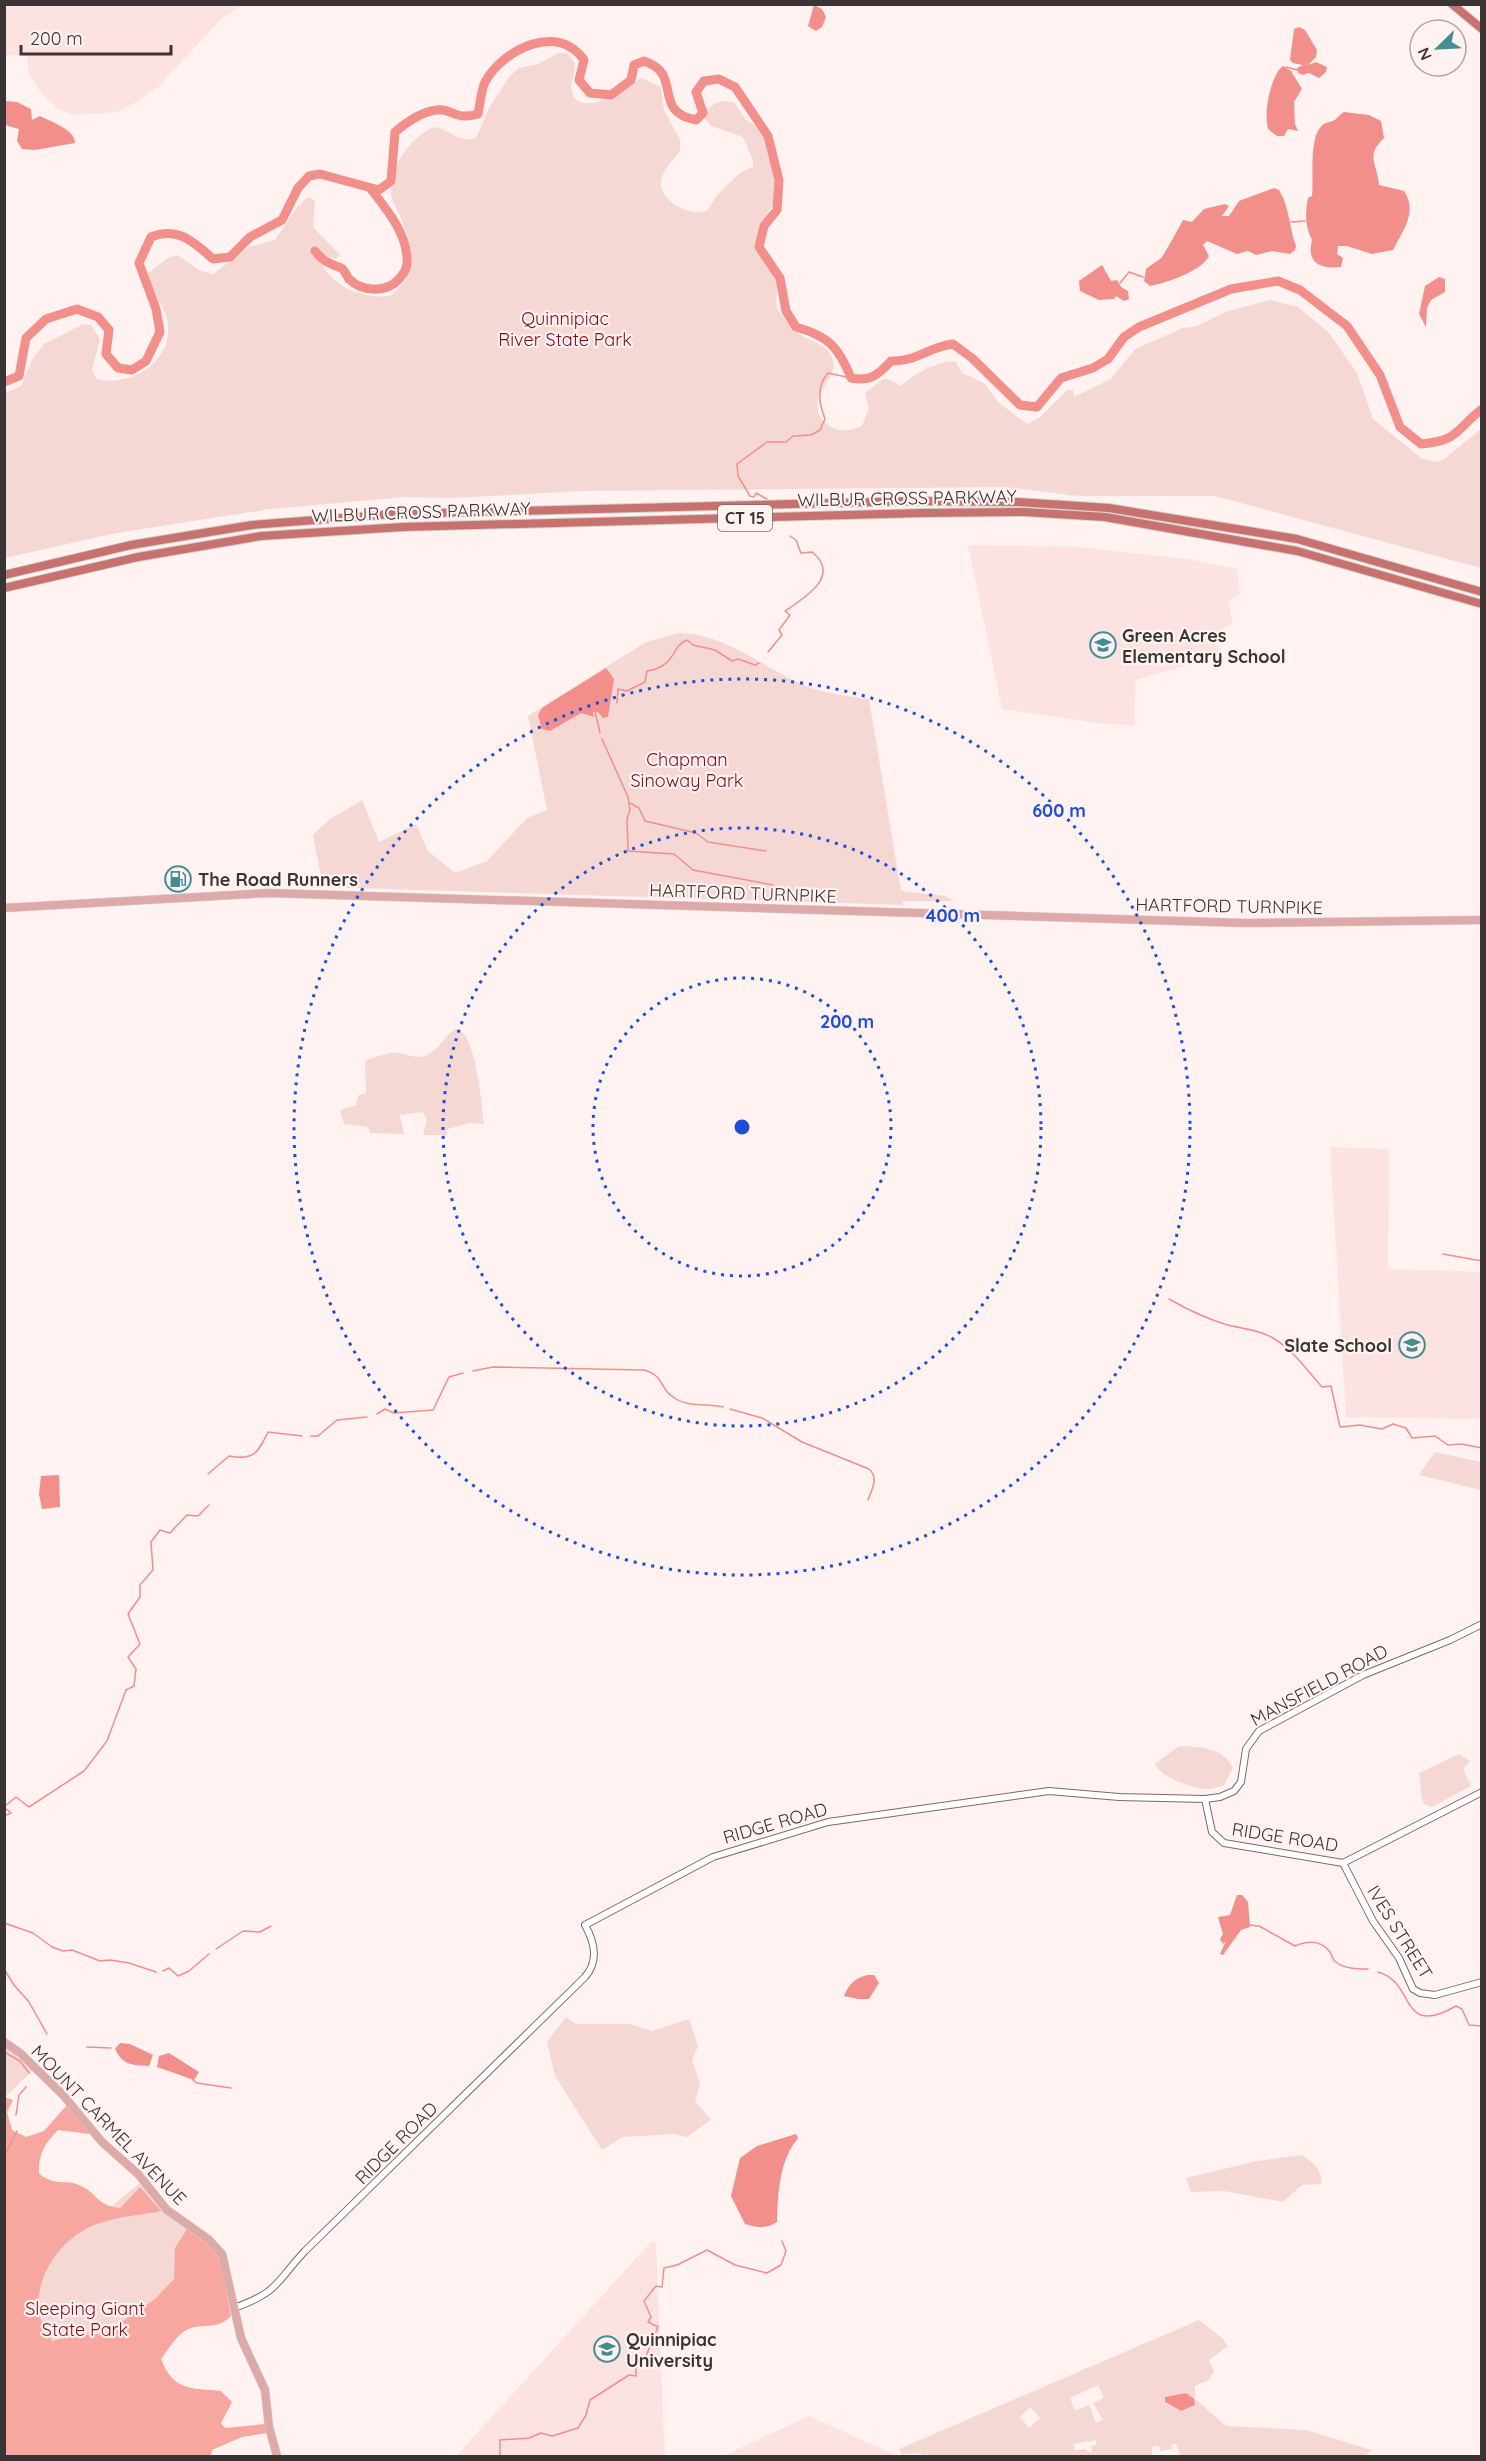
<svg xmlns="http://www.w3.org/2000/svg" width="1486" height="2461" viewBox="0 0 1486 2461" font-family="Quicksand,sans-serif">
<rect width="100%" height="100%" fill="#fff2f1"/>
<g fill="#fce3e1">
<polygon points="4,5 5,4 243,5 221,19 158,87 136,102 117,112 72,115 58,109 41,93 29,73 27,54 5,56"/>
<polygon points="968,545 1079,547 1188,559 1238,569 1240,594 1228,601 1233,623 1214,634 1222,655 1136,680 1134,725 1104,724 1002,709"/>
<polygon points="1330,1147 1389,1149 1388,1269 1481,1272 1481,1419 1346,1417"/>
<polygon points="651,2242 656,2242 665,2456 456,2456"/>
<polygon points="809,2416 898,2456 723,2456"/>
</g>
<g fill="#f5d7d4" fill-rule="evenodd">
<path d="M558 53H567L574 62 575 69 571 86 573 96C587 117 626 88 641 78L661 87 664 110 680 140V151C673 160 662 170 661 182 660 203 690 216 707 211L718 194 740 173 753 167V160L743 137 711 126 704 118V113C715 102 720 100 734 102L746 120 762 129 778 194C776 206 766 212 762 223 753 248 773 258 777 280 778 290 775 299 777 309 783 317 790 327 798 333 810 342 825 343 832 357 843 378 795 404 831 427 841 433 852 430 862 426L869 408 865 393C884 379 881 374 901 386 912 375 941 358 956 362L962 373 984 383 999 403 1027 424 1039 418 1067 390H1073L1074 397 1111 379 1135 349 1183 328 1197 326 1225 312 1270 300 1298 307 1329 333 1357 373 1373 419 1421 458 1434 462 1443 460 1481 429V568L1215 496H1079L1005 487 584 491 451 498 405 497 270 509 116 533 5 558V393L21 386 32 360 44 344 83 324 91 325 100 339 92 370 97 379C131 387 172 363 168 324 165 302 149 293 148 273L168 258 177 255 201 271 213 274 249 247 275 240 297 207 308 197 315 201 313 227 340 255 336 259 319 254C323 284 364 300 390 296 420 273 414 248 400 216 398 210 392 202 391 195 388 168 411 137 434 127 449 128 457 144 476 138L489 108 509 77 519 68 538 64Z"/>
<path d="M679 633C727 634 763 668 806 686 826 694 848 696 869 699L901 891 945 896 954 901H903V905L323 887 313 835 330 819 362 800 379 842 416 824 428 851 455 873 487 861 527 818 547 810 528 716 646 642Z"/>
<path d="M456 1029C476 1031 482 1106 484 1124L469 1123 448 1129 446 1135H423L427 1120 423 1112 400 1115 404 1134 370 1133 368 1127 344 1124 340 1110 356 1105 358 1096 366 1093 365 1061C373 1058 383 1054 392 1053 406 1051 415 1062 429 1054 441 1048 444 1035 456 1029Z"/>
<polygon points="1435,1452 1481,1462 1481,1490 1419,1475"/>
<path d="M1179 1746C1200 1747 1223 1747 1233 1768L1224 1785C1220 1786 1215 1789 1210 1789 1197 1791 1160 1777 1155 1764Z"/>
<path d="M1459 1754 1470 1761 1463 1769 1471 1786 1432 1807 1424 1804C1419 1794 1422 1784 1419 1773Z"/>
<polygon points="566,2017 576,2024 630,2024 652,2031 689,2019 698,2046 692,2061 700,2083 695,2101 711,2120 687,2137 673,2134 623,2137 602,2150 555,2076 547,2042"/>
<polygon points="5,2047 33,2070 5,2097"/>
<path d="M1302 2155C1315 2164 1320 2168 1322 2184L1302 2185 1283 2202 1224 2191 1191 2192 1186 2178 1257 2161Z"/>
<polygon points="141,2182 195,2233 183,2323 5,2456 4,2228 102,2214"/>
<path d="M1199 2320 1222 2338 1228 2346 1209 2360 1214 2371 1209 2380 1195 2386V2399L1226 2426 1306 2430 1371 2450 1365 2456H1175L1180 2454 1176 2444H1171L1172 2449 1160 2451 1159 2446 1152 2447V2456H926L916 2453 902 2455 899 2449ZM1098 2385 1104 2398 1093 2403 1103 2420 1096 2423 1089 2405 1075 2411 1070 2398ZM1186 2393 1195 2405 1181 2411 1167 2404 1165 2397ZM1030 2407 1040 2418 1029 2428 1020 2417ZM1096 2440V2445L1091 2446 1092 2452H1087L1086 2449 1075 2450 1074 2444Z"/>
</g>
<path fill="#f7a6a0" d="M4 2097 13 2100 7 2112 12 2130 26 2137 44 2131 67 2105 90 2134 58 2130C45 2143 38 2154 39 2174 59 2188 64 2178 79 2185 97 2192 96 2206 120 2208L140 2187 161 2211C142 2215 121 2216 103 2222 65 2232 34 2274 39 2312 40 2322 48 2332 52 2341L76 2335 104 2334 155 2299 174 2279 175 2248 187 2229 210 2244 219 2255 231 2316C219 2329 206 2324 191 2328 178 2332 169 2349 161 2359 173 2391 191 2388 221 2391L232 2402 221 2423 225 2428 265 2424 266 2433 242 2437 212 2450 211 2456H5Z"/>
<g fill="#f38f8a">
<polygon points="814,5 822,9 826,17 822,27 816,31 808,26"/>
<polygon points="1299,27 1305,30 1317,50 1316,57 1308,65 1316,62 1327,67 1326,72 1319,78 1309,73 1303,75 1298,73 1297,68 1303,65 1293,63 1290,60 1294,29"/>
<path d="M1283 66 1291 71 1302 89 1294 102 1295 124 1298 131 1288 129 1284 136H1277L1269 130C1262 117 1271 74 1283 66Z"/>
<path d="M4 101 17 102 31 109 32 120 40 116C51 122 75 129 75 143L35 150 22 149 17 141 19 129 5 125Z"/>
<path d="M1344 112 1369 115 1381 121 1384 138C1365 156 1377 162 1379 185L1404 191C1418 212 1403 230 1393 250L1372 254 1347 246H1338L1337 254 1343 258 1341 267C1321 269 1306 264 1312 240 1305 225 1305 215 1308 198L1312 196C1314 177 1308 134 1324 124 1327 122 1331 122 1333 121 1337 119 1340 114 1344 112Z"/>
<path d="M1274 188 1279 190C1290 208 1289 228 1296 246L1295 250 1290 254 1272 251 1256 255 1248 251 1237 254 1207 241 1203 245 1209 256C1202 271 1166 283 1150 286L1144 281 1146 269C1150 265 1159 261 1162 257 1169 246 1177 231 1183 220L1192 222 1204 209 1225 204 1229 206 1222 216H1229L1239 201Z"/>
<polygon points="1102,265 1111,281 1117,280 1121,287 1128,291 1129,299 1124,301 1116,296 1114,299 1099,300 1080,291 1079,281"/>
<polygon points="1439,277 1445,279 1445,292 1431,300 1427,308 1426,327 1419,314 1425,286"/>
<polygon points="606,668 614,679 608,717 603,718 598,712 593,712 594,717 581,713 550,731 542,729 538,715 542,708"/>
<polygon points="59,1475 60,1507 42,1509 39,1494 41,1476"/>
<polygon points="1237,1895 1242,1895 1248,1902 1250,1927 1241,1930 1223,1955 1220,1954 1226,1941 1223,1944 1220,1939 1223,1934 1218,1917 1230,1915"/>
<path d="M867 1975H874L879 1983 869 1999H858L844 1996C848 1986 853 1979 867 1975Z"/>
<path d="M120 2043 130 2044 153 2055 149 2066C131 2065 123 2065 115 2049Z"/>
<polygon points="169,2053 199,2072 194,2080 157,2067 159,2056"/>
<path d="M796 2134 798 2138C779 2161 778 2193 777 2222 766 2229 758 2228 745 2224L731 2196 740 2158 757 2146Z"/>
<polygon points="1186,2393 1194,2399 1195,2405 1181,2411 1165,2402 1165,2397"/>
</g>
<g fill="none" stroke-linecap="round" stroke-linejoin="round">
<g stroke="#f38f8a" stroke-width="1.5">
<polyline points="1286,67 1297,70"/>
<polyline points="1291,222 1305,221"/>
<polyline points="1120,283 1129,272 1143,277"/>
<path d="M767 499 756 493 754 497 750 496 738 476 737 464 767 442H786L793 436 811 435 820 430 825 419C819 403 816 387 828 373L851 378"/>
<path d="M768 652 782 635 779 630 790 615 785 611C804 598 842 576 812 552L801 553 796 540 790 536"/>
<path d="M617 703 618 689 627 691 645 682 647 671C677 666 670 647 687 640L693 645 715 650 732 661 738 659 755 665 759 663"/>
<polyline points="595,711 600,733"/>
<polyline points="602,739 628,797 630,810 627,819 628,851 674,854 693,870 773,885"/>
<polyline points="630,803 639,808 645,821 696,833 708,842 766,851"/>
<polyline points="1443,1254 1482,1261"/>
<path d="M1169 1299C1188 1310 1207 1319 1228 1325 1243 1329 1258 1329 1273 1338 1292 1349 1307 1370 1322 1387L1331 1386 1340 1427 1360 1425 1382 1429 1393 1424 1406 1428 1412 1438 1435 1436 1448 1445 1461 1444 1482 1448"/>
<path d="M473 1371 493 1367 644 1370C665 1376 659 1388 673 1397 688 1408 706 1403 723 1407"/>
<path d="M730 1409 762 1418 802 1442 869 1469C879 1478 872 1489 868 1500"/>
<polyline points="377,1414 385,1409 394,1413 433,1410 449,1377 463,1373"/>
<polyline points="311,1436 318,1436 337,1420 367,1417"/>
<path d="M208 1474 229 1456C255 1461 258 1452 268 1432L302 1436"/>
<polyline points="4,1807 16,1797 29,1807 84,1771 107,1741 126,1690 134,1686 136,1669 128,1657 140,1644 128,1614 140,1597 140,1585 153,1570 151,1542 160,1530 170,1533 187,1515 198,1516 209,1505"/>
<polyline points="4,1816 11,1813 5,1808"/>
<polyline points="4,1923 33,1933 52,1947 63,1951 72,1950 100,1961 110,1960 129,1963 156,1972"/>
<path d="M1250 1925 1259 1926 1295 1946C1307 1941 1321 1940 1330 1952 1332 1955 1332 1959 1335 1961 1343 1969 1358 1969 1368 1969"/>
<polyline points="216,1949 243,1931 260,1932 271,1926"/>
<polyline points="4,1969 14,1985 29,2002 47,2034"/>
<polyline points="163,1971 169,1968 178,1976 189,1971 209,1954"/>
<path d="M1378 1972C1416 1982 1399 2039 1456 2006L1462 2009 1469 2025 1482 2026"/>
<polyline points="87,2047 111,2048"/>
<polyline points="4,2052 20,2061 29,2073"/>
<polyline points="192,2079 197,2083 231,2088"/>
<polyline points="16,2115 19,2095 26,2087"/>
<polyline points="4,2157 17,2131"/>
<polyline points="500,2456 500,2440 529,2438 541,2433 552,2436 578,2428 586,2415 590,2400 629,2375 636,2376 636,2368 644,2361 658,2327 648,2322 651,2317 644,2301 656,2286 662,2287 664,2268 677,2265 707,2250 735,2265 767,2273 781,2265 786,2251 782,2241"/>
</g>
<g stroke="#f38f8a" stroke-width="9">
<path d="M315 251C324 262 328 263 341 268 345 270 346 275 349 279 362 292 387 293 399 279 405 272 408 267 407 258 406 232 386 209 371 189"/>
<path d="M4 382 19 376 26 338 46 319 77 309 98 317 109 330 106 354 118 368 132 370 146 361 160 332 156 309 139 263 151 237C177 226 194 242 213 259L230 257 250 237 282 220 298 188 309 176 320 174 379 190 391 181 395 132C405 123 423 111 437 110 452 108 454 121 478 114 480 104 481 91 485 82 503 49 559 22 584 60L579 80 590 93 611 95 631 80 634 65 644 61C684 74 651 112 696 120L703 113 696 92 704 81 719 79 735 87 768 136 779 180 777 210 764 226 759 247 780 278 786 311 796 327C828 336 839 347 851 378 870 382 878 375 891 361 916 362 928 347 953 344L972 358 1020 405 1037 407 1061 378 1093 368 1108 359 1124 337 1139 327 1231 289 1278 281 1300 290 1347 326 1380 375 1400 427 1421 444C1459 441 1455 430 1482 409"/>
</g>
<g stroke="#786b6a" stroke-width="8">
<g id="minor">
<polyline points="1205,1799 1212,1832 1224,1843 1343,1863 1482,1792"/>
<polyline points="1343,1863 1373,1921 1399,1958 1413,1989 1420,1993 1435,1995 1482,1982"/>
<path d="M234 2308C279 2292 275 2283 305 2251L585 1977C599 1961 595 1943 585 1925L713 1857 828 1822 1049 1791 1119 1797 1205 1799 1220 1797 1234 1791 1241 1782 1246 1749 1259 1731 1363 1675 1450 1640 1482 1624"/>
</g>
</g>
<g stroke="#d4d2d2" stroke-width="9">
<g id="major">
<polyline points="4,908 269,893 1245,923 1482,920"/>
<polyline points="4,2042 20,2053 63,2095 102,2142 138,2174 167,2210 208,2239 222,2254 241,2338 265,2390 269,2427 277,2456"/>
</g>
</g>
<g stroke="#d4d2d2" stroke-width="10">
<g id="highway">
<polyline points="1452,4 1482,29"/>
<polyline points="4,575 131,545 252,525 393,514 916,501 1018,502 1109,508 1297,539 1482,592"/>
<polyline points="4,588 138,557 261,536 403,527 922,513 1024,512 1105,517 1297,551 1482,604"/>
</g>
</g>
<use href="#minor" stroke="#fff" stroke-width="6"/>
<use href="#major" stroke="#ddaaa8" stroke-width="8"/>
<use href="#highway" stroke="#c7726e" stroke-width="8"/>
</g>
<g fill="none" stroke="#1d4ed8" stroke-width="3" stroke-dasharray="3 6">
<circle cx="742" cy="1127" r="149"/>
<circle cx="742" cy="1127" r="299"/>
<circle cx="742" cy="1127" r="448"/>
</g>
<defs>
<g id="school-ring" transform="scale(1.35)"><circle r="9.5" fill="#fff2f1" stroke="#458d93" stroke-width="1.5"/><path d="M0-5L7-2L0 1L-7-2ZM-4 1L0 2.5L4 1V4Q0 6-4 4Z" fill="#458d93"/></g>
<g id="fuel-ring" transform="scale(1.35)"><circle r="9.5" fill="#fff2f1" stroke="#458d93" stroke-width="1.5"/><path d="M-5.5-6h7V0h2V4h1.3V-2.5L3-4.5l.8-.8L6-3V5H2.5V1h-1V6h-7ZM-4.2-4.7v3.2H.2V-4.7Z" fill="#458d93"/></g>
<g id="university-ring" transform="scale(1.35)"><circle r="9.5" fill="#fff2f1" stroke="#458d93" stroke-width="1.5"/><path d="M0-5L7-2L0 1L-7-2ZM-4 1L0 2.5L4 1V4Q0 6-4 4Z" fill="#458d93"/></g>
</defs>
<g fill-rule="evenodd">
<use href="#school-ring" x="1103" y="645"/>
<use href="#fuel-ring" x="178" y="879"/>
<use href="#school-ring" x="1412" y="1345"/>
<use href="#university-ring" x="607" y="2349"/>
</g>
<g text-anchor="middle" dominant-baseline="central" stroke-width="4.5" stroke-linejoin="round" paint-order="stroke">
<rect fill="#fff2f1" stroke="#756d6d" stroke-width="1.5" x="718" y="505" width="54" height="26" rx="4.5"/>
<g font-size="16" font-weight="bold" fill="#3a3434">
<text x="745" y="518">CT 15</text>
</g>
<g font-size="18" fill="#840919" stroke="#fff2f1">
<text x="565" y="318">Quinnipiac<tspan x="565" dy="21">River State Park</tspan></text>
<text x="687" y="759">Chapman<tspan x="687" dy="21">Sinoway Park</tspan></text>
<text x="85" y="2308">Sleeping Giant<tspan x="85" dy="21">State Park</tspan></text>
</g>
<g font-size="18" fill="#3a3434" stroke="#fff2f1">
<text transform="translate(907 498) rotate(-1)">WILBUR CROSS PARKWAY</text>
<text transform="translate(421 512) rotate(-2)">WILBUR CROSS PARKWAY</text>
<text transform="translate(743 893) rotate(2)">HARTFORD TURNPIKE</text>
<text transform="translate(1229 906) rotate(1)">HARTFORD TURNPIKE</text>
<text transform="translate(1319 1685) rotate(-28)">MANSFIELD ROAD</text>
<text transform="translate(775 1823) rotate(-16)">RIDGE ROAD</text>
<text transform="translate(1285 1837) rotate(9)">RIDGE ROAD</text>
<text transform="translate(1400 1932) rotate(58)">IVES STREET</text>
<text transform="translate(109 2125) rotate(46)">MOUNT CARMEL AVENUE</text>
<text transform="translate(396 2143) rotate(-45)">RIDGE ROAD</text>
</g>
<g font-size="18" font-weight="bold" fill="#3a3434" stroke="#fff2f1" text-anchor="start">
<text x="1122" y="635">Green Acres<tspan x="1122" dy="21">Elementary School</tspan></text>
<text x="198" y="879">The Road Runners</text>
<text x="1392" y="1345" text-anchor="end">Slate School</text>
<text x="626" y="2339">Quinnipiac<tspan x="626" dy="21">University</tspan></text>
</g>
</g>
<circle cx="742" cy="1127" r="9" fill="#1d4ed8" stroke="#fff2f1" stroke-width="3"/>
<g font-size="18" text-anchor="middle" font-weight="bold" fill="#1d4ed8" stroke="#fff2f1" stroke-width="4.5" stroke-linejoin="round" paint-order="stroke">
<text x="1059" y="817">600 m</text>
<text x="953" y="922">400 m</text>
<text x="847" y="1028">200 m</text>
</g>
<rect width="1486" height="2461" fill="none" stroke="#3a3434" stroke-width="12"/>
<g transform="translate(1438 48) rotate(246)"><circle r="28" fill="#fff2f1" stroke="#b0a6a5" stroke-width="1.5"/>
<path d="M0-4.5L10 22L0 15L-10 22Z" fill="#458d93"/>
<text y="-9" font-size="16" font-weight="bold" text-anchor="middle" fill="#3a3434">N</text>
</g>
<path d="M21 45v9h150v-9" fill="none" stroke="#3a3434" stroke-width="3"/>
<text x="30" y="45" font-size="18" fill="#3a3434" stroke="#fff2f1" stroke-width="4.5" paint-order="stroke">200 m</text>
</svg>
